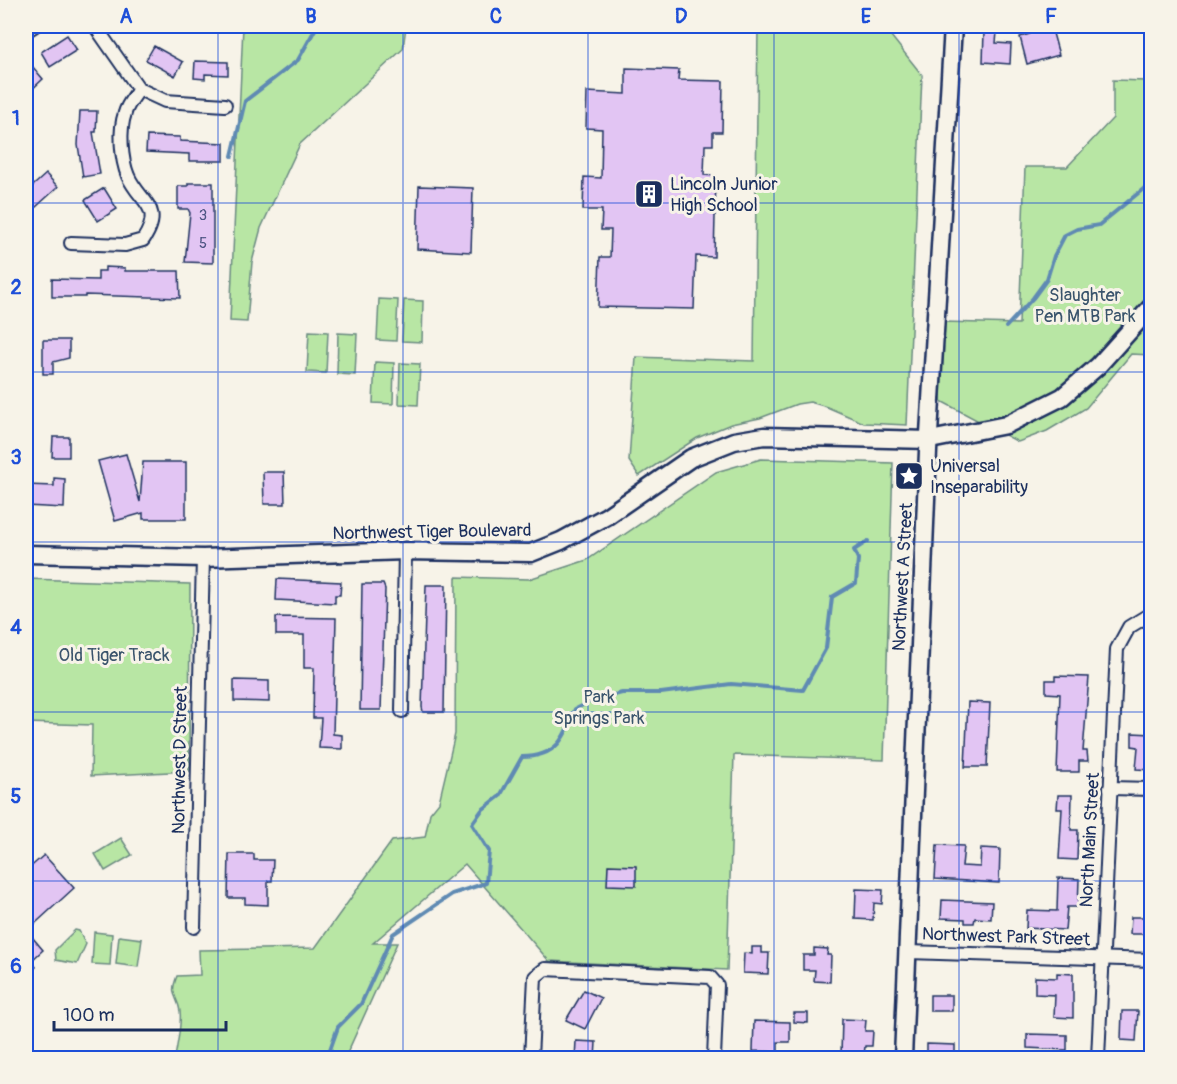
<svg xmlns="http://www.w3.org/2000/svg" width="1177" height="1084" viewBox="0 0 1177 1084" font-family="Pangolin,sans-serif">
<rect width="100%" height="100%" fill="#f7f3e8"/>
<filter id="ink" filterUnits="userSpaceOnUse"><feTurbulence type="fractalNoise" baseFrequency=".0167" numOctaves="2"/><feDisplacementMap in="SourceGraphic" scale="12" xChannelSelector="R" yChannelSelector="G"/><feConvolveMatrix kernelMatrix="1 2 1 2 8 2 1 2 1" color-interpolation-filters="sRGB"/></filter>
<g filter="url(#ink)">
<g fill="#b8e6a4" stroke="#6a8a81" stroke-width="1.5">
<polygon points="243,26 406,26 403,49 300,144 261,228 252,262 247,322 230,321"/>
<polygon points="758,26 890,26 891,36 922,75 907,425 864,423 827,407 810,402 797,404 760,418 731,424 697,438 639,476 629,461 636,357 754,361"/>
<polygon points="1151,76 1151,355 1131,354 1086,408 1047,431 1018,442 941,401 944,322 1019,324 1025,167 1067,167 1113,118 1113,80 1147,81"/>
<polygon points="379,299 398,300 396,341 377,340"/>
<polygon points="404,300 423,301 422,342 402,341"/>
<polygon points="309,331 328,332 326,373 307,372"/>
<polygon points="338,333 357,334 355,375 337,374"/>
<polygon points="375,362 394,363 393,404 373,403"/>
<polygon points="400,363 420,364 418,405 399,404"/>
<path d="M761 459 893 463 884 760 734 755 727 970 549 961 465 864 373 943H397L345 1058H175C177 1044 182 1025 180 1011 177 994 169 996 177 976L200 975 199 950 315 948 392 841 425 837 430 813 439 802 455 734 456 577 529 579 587 560 716 472Z"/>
<polygon points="26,579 190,584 189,771 91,776 92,725 26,723"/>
<polygon points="121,838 132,855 105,871 95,854"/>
<polygon points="75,930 79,931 86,944 77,964 56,960 55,950"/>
<polygon points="94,932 112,934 110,965 92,964"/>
<polygon points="119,936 142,939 138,967 116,964"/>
</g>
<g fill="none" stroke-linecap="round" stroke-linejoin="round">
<g stroke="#5f8ab3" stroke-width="4">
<polyline points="232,156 245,101 298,60 317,26"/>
<polyline points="1006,327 1033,298 1047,279 1054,256 1065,235 1077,229 1099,225 1152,182"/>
<path d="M327 1058 338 1027 361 1004 393 934 452 894 486 883 489 851 472 824 482 810 500 796 522 757C557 757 565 738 575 709L591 701 622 693H661L731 684 803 690 826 648 832 597 856 583 858 559 854 550 868 541"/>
</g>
</g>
<g fill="#e2c5f3" stroke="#1b2f5e" stroke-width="1.5">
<polygon points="1031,26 1051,26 1059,55 1027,64 1020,37 1030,34"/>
<polygon points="984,32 997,32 996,43 1011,44 1010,64 983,62"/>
<polygon points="67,35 77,50 50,67 41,52"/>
<polygon points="154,46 183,62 175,76 146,60"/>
<polygon points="26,59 43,79 26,95"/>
<polygon points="195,61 228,62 228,75 205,74 205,79 194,78"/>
<polygon points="626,68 679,70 678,80 723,81 722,132 713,132 713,145 705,145 704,175 716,176 714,257 696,256 694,309 598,307 600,257 610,257 611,230 601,230 602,210 583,210 584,177 601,178 602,129 586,128 587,92 626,94"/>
<polygon points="80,111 97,111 96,132 93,132 100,174 83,177 78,145"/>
<polygon points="147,136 180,137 180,141 224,143 224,161 189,161 189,154 146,152"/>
<polygon points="46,174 58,187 26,216 26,192"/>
<polygon points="188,183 213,183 213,263 185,262 190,213 188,209 178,209 178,186 188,186"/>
<polygon points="419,186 473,188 471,252 417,249"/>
<polygon points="104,188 117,209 98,221 85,200"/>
<polygon points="105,267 125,268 125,271 179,271 180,298 85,295 85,297 52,297 52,279 98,280 98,271 105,271"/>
<polygon points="43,340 69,340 69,358 53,362 53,374 43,374"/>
<polygon points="53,437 69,437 69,457 52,457"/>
<polygon points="126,454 140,502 143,462 186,462 186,519 143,519 143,513 115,521 98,461"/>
<polygon points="263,472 284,472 285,504 264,504"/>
<polygon points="54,478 65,479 64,508 26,506 26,485 54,486"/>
<polygon points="277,579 341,582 340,595 335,595 335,603 276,600"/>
<polygon points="362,584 383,584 385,589 381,710 360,710"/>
<polygon points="426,585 446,585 444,712 423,712 422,707"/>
<polygon points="276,617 336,618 333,734 342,735 342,749 319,748 321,718 313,718 314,668 304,668 304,635 276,635"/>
<polygon points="1055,676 1089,677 1083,751 1087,751 1088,761 1079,761 1079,772 1057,772 1060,694 1046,693 1046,680 1055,680"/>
<polygon points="234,680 269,681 269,702 234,701"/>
<polygon points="968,702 990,703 987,767 965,767"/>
<polygon points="1132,733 1152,734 1152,770 1136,769 1138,747 1132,746"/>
<polygon points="1058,795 1072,795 1071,830 1078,830 1077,860 1059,859 1062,809 1057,809"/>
<polygon points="937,845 964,846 962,866 980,867 981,848 1000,849 999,883 935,879"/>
<polygon points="229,854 254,854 254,860 273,860 272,881 268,881 268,905 245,904 245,898 228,898"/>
<polygon points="44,855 74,888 27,931 43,950 31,961 36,967 26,976 26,871"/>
<polygon points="608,865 636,866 636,886 607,885"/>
<polygon points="1058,878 1079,879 1078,907 1067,907 1065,930 1026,928 1027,910 1057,911"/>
<polygon points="856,889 883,890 882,904 874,903 873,920 855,919"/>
<polygon points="942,900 992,902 991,919 975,918 974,923 965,923 965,919 941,918"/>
<polygon points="1131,917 1152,917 1152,934 1130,934"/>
<polygon points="752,947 762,947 762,953 769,953 768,974 743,973 744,953 752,954"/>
<polygon points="814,948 828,949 827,955 831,955 830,982 814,981 815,970 803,970 803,955 814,955"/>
<polygon points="1057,973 1073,974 1073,1018 1054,1017 1055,995 1035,994 1035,977 1057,978"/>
<polygon points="584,990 601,998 585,1029 566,1020"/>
<rect x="930" y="995" width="22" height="16"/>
<polygon points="1122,1011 1138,1011 1136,1041 1121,1040"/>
<polygon points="794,1013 808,1013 808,1023 794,1022"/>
<polygon points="842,1019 866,1020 865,1031 873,1031 872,1046 865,1046 864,1056 841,1055"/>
<polygon points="754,1021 790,1022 790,1042 778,1042 778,1052 753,1051"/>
<polygon points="1027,1034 1067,1035 1067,1050 1027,1048"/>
<polygon points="576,1041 596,1042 595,1059 575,1059"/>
<polygon points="927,1044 955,1045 955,1059 927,1059"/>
</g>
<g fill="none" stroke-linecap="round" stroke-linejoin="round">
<g stroke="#1b2f5e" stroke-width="16">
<g id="street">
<polyline points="95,26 139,89 165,101 225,105"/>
<polyline points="26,31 34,26"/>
<path d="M71 243 125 245 143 240C165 207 140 203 128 176 121 159 119 130 125 113 127 104 135 96 139 89"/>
<polyline points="402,711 405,551"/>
<polyline points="1110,788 1152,789"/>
<polyline points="194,927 203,558"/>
<polyline points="908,952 1152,960"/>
<polyline points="531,1058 535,977 545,969 710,977 717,985 714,1058"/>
<polyline points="1098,1058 1117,649 1129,627 1152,613"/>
</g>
</g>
<g stroke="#1b2f5e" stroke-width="21">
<g id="secondary">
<polyline points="26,554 203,558 405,551 531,553 561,541 607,516 691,458 734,441 764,436 930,440 1006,425 1062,397 1098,366 1152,306"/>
<polyline points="903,1058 928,451 953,26"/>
</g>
</g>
<use href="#street" stroke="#f7f3e8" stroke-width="12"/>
<use href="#secondary" stroke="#f7f3e8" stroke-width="16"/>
</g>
</g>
<path fill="none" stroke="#1d4ed8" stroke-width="1.5" stroke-opacity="0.55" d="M218 26V1058M403 26V1058M588 26V1058M774 26V1058M959 26V1058M26 203H1152M26 372H1152M26 542H1152M26 712H1152M26 881H1152"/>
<defs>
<g id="building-square" transform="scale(1.5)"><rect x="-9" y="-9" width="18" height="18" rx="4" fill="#1b2f5e" stroke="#f7f3e8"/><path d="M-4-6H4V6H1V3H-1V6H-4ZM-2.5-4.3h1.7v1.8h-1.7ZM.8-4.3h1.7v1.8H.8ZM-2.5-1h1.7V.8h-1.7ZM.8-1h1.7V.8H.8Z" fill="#fff"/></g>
<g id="sight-square" transform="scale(1.5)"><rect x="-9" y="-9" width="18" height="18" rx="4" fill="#1b2f5e" stroke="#f7f3e8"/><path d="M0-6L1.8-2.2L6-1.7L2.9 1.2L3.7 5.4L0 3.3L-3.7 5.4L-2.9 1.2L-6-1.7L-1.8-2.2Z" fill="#fff"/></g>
</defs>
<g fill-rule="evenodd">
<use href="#building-square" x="649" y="194"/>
<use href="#sight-square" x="909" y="476"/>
</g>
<g text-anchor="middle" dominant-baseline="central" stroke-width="6" stroke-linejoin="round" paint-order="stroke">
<g font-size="15" fill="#4d5483">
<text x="203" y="215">3</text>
<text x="203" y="243">5</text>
</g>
<g font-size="18" fill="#1b2f5e" stroke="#f7f3e8" text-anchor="start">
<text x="670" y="184">Lincoln Junior<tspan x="670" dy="21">High School</tspan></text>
<text x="930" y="466">Universal<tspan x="930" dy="21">Inseparability</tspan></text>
</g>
<g font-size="18" fill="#3a546c" stroke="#f7f3e8">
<text x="1085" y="295">Slaughter<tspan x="1085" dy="21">Pen MTB Park</tspan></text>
<text x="114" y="655">Old Tiger Track</text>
<text x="599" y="697">Park<tspan x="599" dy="21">Springs Park</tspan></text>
</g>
<g font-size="18" fill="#1b2f5e" stroke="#f7f3e8">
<text transform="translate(432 532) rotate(-1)">Northwest Tiger Boulevard</text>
<text transform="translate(903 577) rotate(-87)">Northwest A Street</text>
<text transform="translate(180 760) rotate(-89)">Northwest D Street</text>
<text transform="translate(1090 840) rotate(-87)">North Main Street</text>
<text transform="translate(1006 937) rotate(2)">Northwest Park Street</text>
</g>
</g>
<rect width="1177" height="1084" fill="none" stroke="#f7f3e8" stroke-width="66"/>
<path d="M54 1021v9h172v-9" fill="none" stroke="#1b2f5e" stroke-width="3"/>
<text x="63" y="1021" font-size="18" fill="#1b2f5e" stroke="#f7f3e8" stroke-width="4.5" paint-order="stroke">100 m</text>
<rect x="33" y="33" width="1111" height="1018" fill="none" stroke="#1d4ed8" stroke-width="2"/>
<g font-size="20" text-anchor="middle" font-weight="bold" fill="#1d4ed8">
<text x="126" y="23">A</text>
<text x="311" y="23">B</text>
<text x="496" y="23">C</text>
<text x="681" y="23">D</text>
<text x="866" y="23">E</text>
<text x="1051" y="23">F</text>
<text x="16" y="125">1</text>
<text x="16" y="294">2</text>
<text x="16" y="464">3</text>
<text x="16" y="634">4</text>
<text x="16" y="803">5</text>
<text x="16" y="973">6</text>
</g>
</svg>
